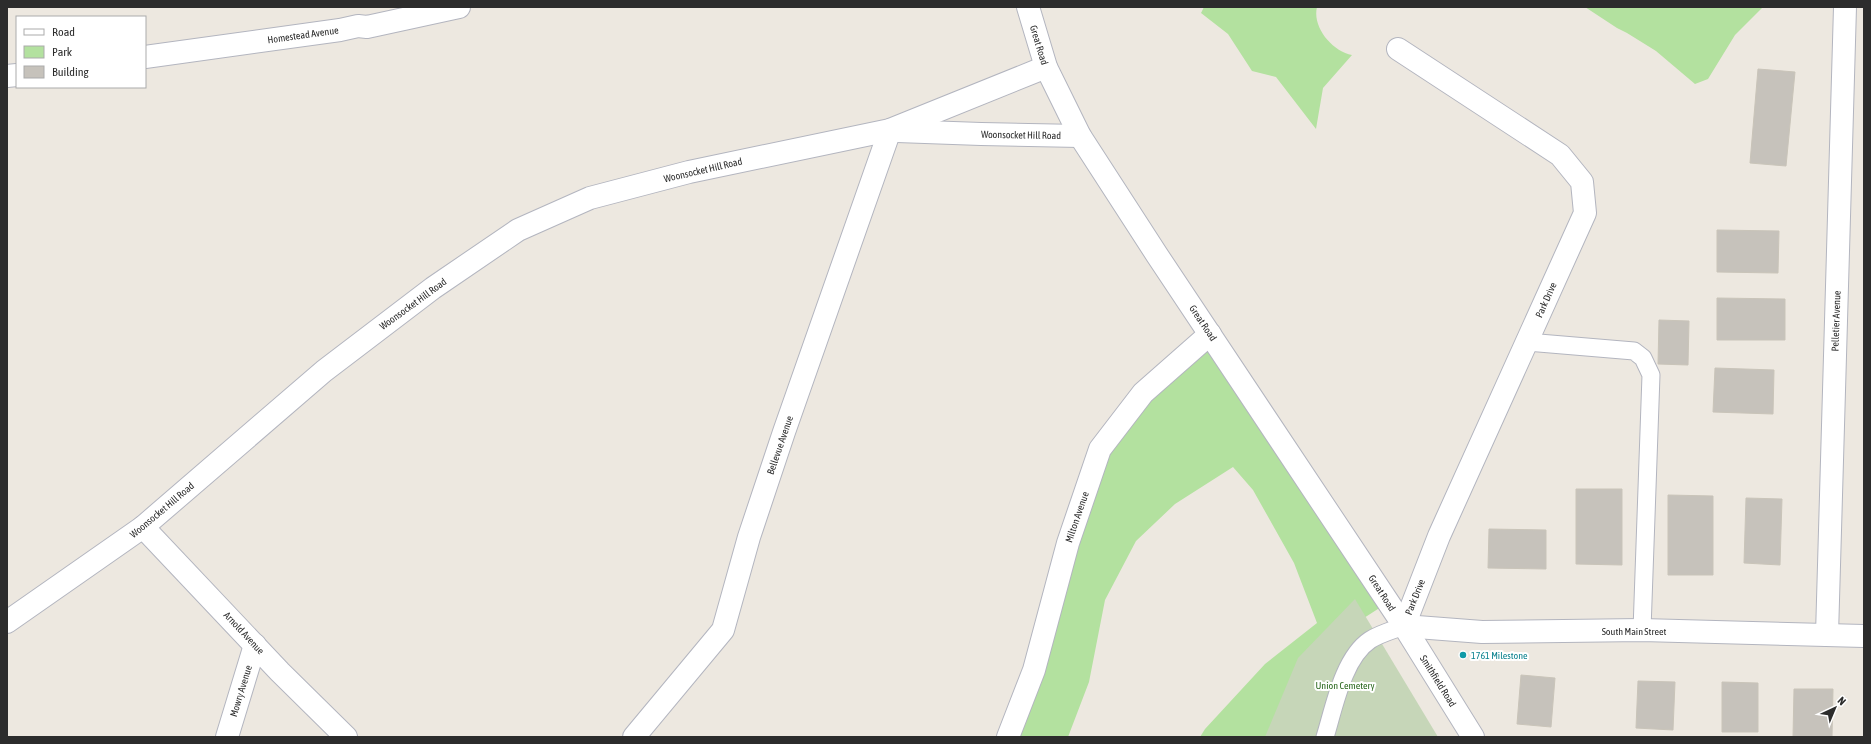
<svg xmlns="http://www.w3.org/2000/svg" width="1871" height="744" viewBox="0 0 1871 744" font-family="'Asap Condensed',sans-serif">
<rect width="100%" height="100%" fill="#ede8e0"/>
<g fill="#b3e19f">
<path d="M1204 7H1317C1312 27 1332 51 1352 55L1323 88 1316 129 1276 77 1252 71 1228 34 1201 13Z"/>
<polygon points="1585,7 1763,7 1735,35 1708,79 1695,84 1656,51 1627,33 1617,28"/>
<polygon points="1210,345 1381,607 1336,636 1293,737 1200,737 1205,729 1265,664 1317,623 1294,563 1253,490 1233,467 1175,504 1136,541 1105,600 1089,682 1068,737 1010,737 1105,440"/>
</g>
<polygon fill="#c6d6b8" points="1355,599 1438,737 1265,737 1298,658"/>
<g fill="#c6c2bb" stroke="#c9c4b9">
<polygon points="1758,69 1795,72 1786,166 1750,163"/>
<polygon points="1717,230 1779,231 1778,273 1717,272"/>
<polygon points="1717,298 1785,299 1785,340 1717,340"/>
<polygon points="1659,320 1689,321 1688,365 1658,364"/>
<polygon points="1715,368 1774,370 1773,414 1713,412"/>
<polygon points="1576,489 1622,489 1622,565 1576,564"/>
<polygon points="1668,495 1713,496 1713,575 1668,575"/>
<polygon points="1746,498 1782,499 1780,565 1744,563"/>
<polygon points="1489,529 1546,530 1546,569 1488,568"/>
<polygon points="1521,675 1555,678 1551,727 1517,724"/>
<polygon points="1638,681 1675,682 1673,730 1636,728"/>
<polygon points="1722,682 1758,683 1758,732 1722,732"/>
<polygon points="1794,689 1833,689 1832,737 1793,737"/>
</g>
<g fill="none" stroke-linecap="round" stroke-linejoin="round">
<g stroke="#b3b5bf" stroke-width="19">
<g id="service">
<polyline points="1527,342 1634,351 1643,358 1651,375 1642,630"/>
<path d="M1325 737C1334 708 1343 658 1370 640 1379 634 1393 630 1404 626"/>
</g>
</g>
<g stroke="#b3b5bf" stroke-width="24">
<g id="minor">
<polyline points="1398,49 1560,155 1582,182 1585,213 1439,536 1404,626"/>
<polyline points="145,57 340,30 358,26 367,27 459,7"/>
<polyline points="7,76 17,75"/>
<polyline points="897,131 981,134 1080,136"/>
<polyline points="143,527 280,672 346,737"/>
<polyline points="7,622 143,527 324,371 433,288 518,230 590,198 689,172 890,130 1046,67"/>
<polyline points="1827,635 1845,7"/>
<polyline points="227,737 255,645"/>
<polyline points="634,737 723,630 749,537 784,432 890,130"/>
<polyline points="1008,737 1034,670 1068,543 1100,449 1143,393 1210,334"/>
</g>
</g>
<g stroke="#b3b5bf" stroke-width="24">
<g id="secondary">
<polyline points="1028,7 1046,67 1080,136 1157,255 1404,626 1473,737"/>
<polyline points="1404,626 1482,632 1642,630 1864,636"/>
</g>
</g>
<use href="#service" stroke="#fff" stroke-width="17"/>
<use href="#minor" stroke="#fff" stroke-width="22"/>
<use href="#secondary" stroke="#fff" stroke-width="22"/>
</g>
<circle fill="#0f9aa8" stroke="#fff" stroke-width="1.5" cx="1463" cy="655" r="4"/>
<g text-anchor="middle" dominant-baseline="central" stroke-width="4" stroke-linejoin="round" paint-order="stroke">
<g font-size="10" fill="#2c2c2c" stroke="#fff">
<text transform="translate(303 35) rotate(-8)">Homestead Avenue</text>
<text transform="translate(1039 45) rotate(73)">Great Road</text>
<text transform="translate(1021 135) rotate(1)">Woonsocket Hill Road</text>
<text transform="translate(703 170) rotate(-13)">Woonsocket Hill Road</text>
<text transform="translate(1546 300) rotate(-66)">Park Drive</text>
<text transform="translate(413 304) rotate(-36)">Woonsocket Hill Road</text>
<text transform="translate(1836 321) rotate(-88)">Pelletier Avenue</text>
<text transform="translate(1203 323) rotate(56)">Great Road</text>
<text transform="translate(780 445) rotate(-71)">Bellevue Avenue</text>
<text transform="translate(162 510) rotate(-40)">Woonsocket Hill Road</text>
<text transform="translate(1077 517) rotate(-71)">Milton Avenue</text>
<text transform="translate(1382 593) rotate(57)">Great Road</text>
<text transform="translate(1415 597) rotate(-68)">Park Drive</text>
<text x="1634" y="631">South Main Street</text>
<text transform="translate(244 633) rotate(47)">Arnold Avenue</text>
<text transform="translate(1438 681) rotate(58)">Smithfield Road</text>
<text transform="translate(241 691) rotate(-73)">Mowry Avenue</text>
</g>
<g font-size="10" fill="#0d838f" stroke="#fff" text-anchor="start">
<text x="1471" y="655">1761 Milestone</text>
</g>
<g font-size="10" fill="#2b681e" stroke="#fff">
<text x="1345" y="685">Union Cemetery</text>
</g>
</g>
<rect width="1871" height="744" fill="none" stroke="#2c2c2c" stroke-width="16"/>
<rect x="16" y="16" width="130" height="72" fill="#ffffff" stroke="#ababab"/>
<rect x="24" y="29" width="20" height="6" fill="#ffffff" stroke="#ababab"/>
<text x="52" y="36" font-size="12" fill="#2c2c2c">Road</text>
<rect x="24" y="46" width="20" height="12" fill="#b3e19f" stroke="#ababab"/>
<text x="52" y="56" font-size="12" fill="#2c2c2c">Park</text>
<rect x="24" y="66" width="20" height="12" fill="#c6c2bb" stroke="#ababab"/>
<text x="52" y="76" font-size="12" fill="#2c2c2c">Building</text>
<g transform="translate(1835 708) rotate(44)" stroke="#ffffff" stroke-width="3" paint-order="stroke">
<path d="M0-3L7 15L0 10L-7 15Z" fill="#2c2c2c"/>
<text y="-6" font-size="11" font-weight="bold" text-anchor="middle" fill="#2c2c2c">N</text>
</g>
</svg>
